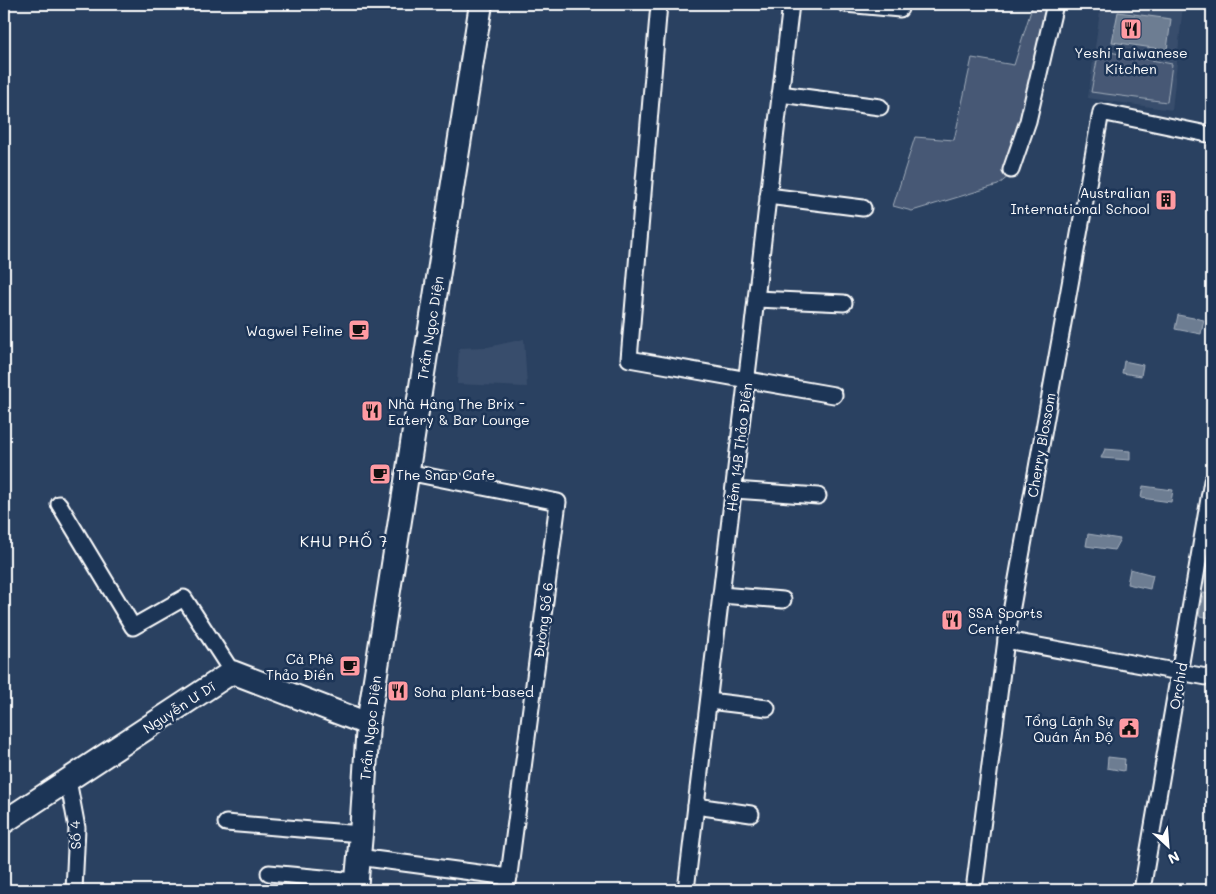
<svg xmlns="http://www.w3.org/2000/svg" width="1216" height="894" viewBox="0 0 1216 894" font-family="Mali,sans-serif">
<rect width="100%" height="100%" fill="#2a4161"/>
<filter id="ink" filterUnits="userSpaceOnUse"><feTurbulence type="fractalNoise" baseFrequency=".02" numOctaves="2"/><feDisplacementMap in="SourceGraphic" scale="10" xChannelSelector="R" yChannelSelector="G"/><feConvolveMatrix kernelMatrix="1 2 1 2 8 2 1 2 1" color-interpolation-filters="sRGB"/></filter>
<g filter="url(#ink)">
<g fill="#394e6c">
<polygon points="1101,4 1183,4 1172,110 1088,98"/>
<polygon points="524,339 527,387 457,384 459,348 488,347"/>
</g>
<g fill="#465975" stroke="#a2acba">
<polygon points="1033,4 1052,4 1015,171 998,185 912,211 893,206 915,137 954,140 972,58 1014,65"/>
<polygon points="1099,50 1172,64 1167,102 1091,92"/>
</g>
<g fill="#6d7d92" stroke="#a7b1be">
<polygon points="1118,12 1171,19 1167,50 1112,42"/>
<polygon points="1178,315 1204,320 1201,334 1175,329"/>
<polygon points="1124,361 1143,365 1141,376 1122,373"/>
<polygon points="1105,449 1130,451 1130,460 1101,458"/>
<polygon points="1143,486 1173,490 1171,502 1141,498"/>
<polygon points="1088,534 1120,539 1114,550 1086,546"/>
<polygon points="1130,569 1153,575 1150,589 1127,584"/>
<polygon points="1203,593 1212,594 1212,618 1199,616"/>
<polygon points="1108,757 1125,759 1124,771 1107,768"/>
</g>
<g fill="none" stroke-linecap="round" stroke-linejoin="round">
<g stroke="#fff" stroke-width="19">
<g id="street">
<polyline points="659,4 629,359 834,395"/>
<polyline points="845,4 900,9"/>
<polyline points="780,94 880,107"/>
<polyline points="1011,170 1028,121 1055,4"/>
<polyline points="768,196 863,208"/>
<polyline points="756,299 844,303"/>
<polyline points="407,472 558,502 507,890"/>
<polyline points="734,490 818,496"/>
<polyline points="59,504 133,627 184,598 232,672"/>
<polyline points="721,595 783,600"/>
<polyline points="1006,640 1212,678"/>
<polyline points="709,701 767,708"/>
<polyline points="68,780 77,828 74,890"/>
<polyline points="696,806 751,814"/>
<polyline points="226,823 361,834"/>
<polyline points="358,857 509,877"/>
<polyline points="269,873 356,881"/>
<polyline points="686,890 791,4"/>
<polyline points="974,890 1006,640 1101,112 1212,135"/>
<polyline points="1142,890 1212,481"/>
</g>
</g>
<g stroke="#fff" stroke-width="26">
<g id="secondary">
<polyline points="4,822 232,672 368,724"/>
<polyline points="356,890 361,834 368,724 481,4"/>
</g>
</g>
<use href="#street" stroke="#1d3557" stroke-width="15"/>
<use href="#secondary" stroke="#1d3557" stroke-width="22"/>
</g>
</g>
<defs>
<g id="restaurant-square" transform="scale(1.125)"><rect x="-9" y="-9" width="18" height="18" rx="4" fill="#ff9aa2" stroke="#1d3557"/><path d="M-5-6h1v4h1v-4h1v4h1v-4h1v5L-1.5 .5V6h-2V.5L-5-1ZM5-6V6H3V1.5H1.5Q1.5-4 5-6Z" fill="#111"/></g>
<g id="building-square" transform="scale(1.125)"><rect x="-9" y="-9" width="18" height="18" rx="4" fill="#ff9aa2" stroke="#1d3557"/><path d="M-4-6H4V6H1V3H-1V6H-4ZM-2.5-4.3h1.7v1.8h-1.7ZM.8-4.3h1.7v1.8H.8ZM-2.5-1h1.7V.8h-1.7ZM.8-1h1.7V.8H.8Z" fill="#111"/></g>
<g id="cafe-square" transform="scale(1.125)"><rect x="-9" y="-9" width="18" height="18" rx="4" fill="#ff9aa2" stroke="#1d3557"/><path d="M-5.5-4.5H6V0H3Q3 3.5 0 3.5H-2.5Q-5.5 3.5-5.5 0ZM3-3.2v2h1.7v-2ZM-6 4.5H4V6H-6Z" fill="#111"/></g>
<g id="civic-square" transform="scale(1.125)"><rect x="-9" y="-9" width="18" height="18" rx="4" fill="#ff9aa2" stroke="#1d3557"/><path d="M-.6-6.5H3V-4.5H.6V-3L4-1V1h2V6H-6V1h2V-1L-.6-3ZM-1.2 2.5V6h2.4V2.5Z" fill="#111"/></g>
</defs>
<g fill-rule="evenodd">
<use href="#restaurant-square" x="1131" y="29"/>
<use href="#building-square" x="1166" y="200"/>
<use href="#cafe-square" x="359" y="330"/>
<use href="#restaurant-square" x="372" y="411"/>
<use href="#cafe-square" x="380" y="474"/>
<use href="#restaurant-square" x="952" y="620"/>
<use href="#cafe-square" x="350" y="666"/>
<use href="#restaurant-square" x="398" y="691"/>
<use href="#civic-square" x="1129" y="728"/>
</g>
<g text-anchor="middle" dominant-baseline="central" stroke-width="5" stroke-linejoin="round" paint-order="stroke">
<g font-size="14" fill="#fff" stroke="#1d3557" text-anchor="end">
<text x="1131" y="52" text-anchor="middle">Yeshi Taiwanese<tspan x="1131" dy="16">Kitchen</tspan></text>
<text x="1150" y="192">Australian<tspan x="1150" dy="16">International School</tspan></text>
<text x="343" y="330">Wagwel Feline</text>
<text x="388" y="403" text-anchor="start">Nhà Hàng The Brix -<tspan x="388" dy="16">Eatery &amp; Bar Lounge</tspan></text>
<text x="396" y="474" text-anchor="start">The Snap Cafe</text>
<text x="968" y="612" text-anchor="start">SSA Sports<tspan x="968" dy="16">Center</tspan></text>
<text x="334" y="658">Cà Phê<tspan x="334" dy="16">Thảo Điền</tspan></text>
<text x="414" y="691" text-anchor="start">Soha plant-based</text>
<text x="1113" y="720">Tổng Lãnh Sự<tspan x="1113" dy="16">Quán Ấn Độ</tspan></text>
</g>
<g font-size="14" fill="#fff" stroke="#1d3557">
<text transform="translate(430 328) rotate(-81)">Trần Ngọc Diện</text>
<text transform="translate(1041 445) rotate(-80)">Cherry Blossom</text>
<text transform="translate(739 447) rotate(-83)">Hẻm 14B Thảo Điền</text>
<text transform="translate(543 620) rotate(-83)">Đường Số 6</text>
<text transform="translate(1178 686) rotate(-80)">Orchid</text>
<text transform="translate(179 707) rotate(-33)">Nguyễn Ư Dĩ</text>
<text transform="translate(370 728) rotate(-84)">Trần Ngọc Diện</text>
<text transform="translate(75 835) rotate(-92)">Số 4</text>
</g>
<g font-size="15" letter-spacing="1" fill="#fff" stroke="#1d3557">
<text x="344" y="541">KHU PHỐ 7</text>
</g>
</g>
<rect width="1216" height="894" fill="none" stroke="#1d3557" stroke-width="20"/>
<rect x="10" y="10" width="1196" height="874" fill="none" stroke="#fff" stroke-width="2" filter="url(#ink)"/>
<g transform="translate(1168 846) rotate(154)" stroke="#1d3557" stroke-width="4" paint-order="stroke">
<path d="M0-4L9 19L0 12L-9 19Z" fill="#ffffff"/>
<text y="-8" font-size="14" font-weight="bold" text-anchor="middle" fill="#ffffff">N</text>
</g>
</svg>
